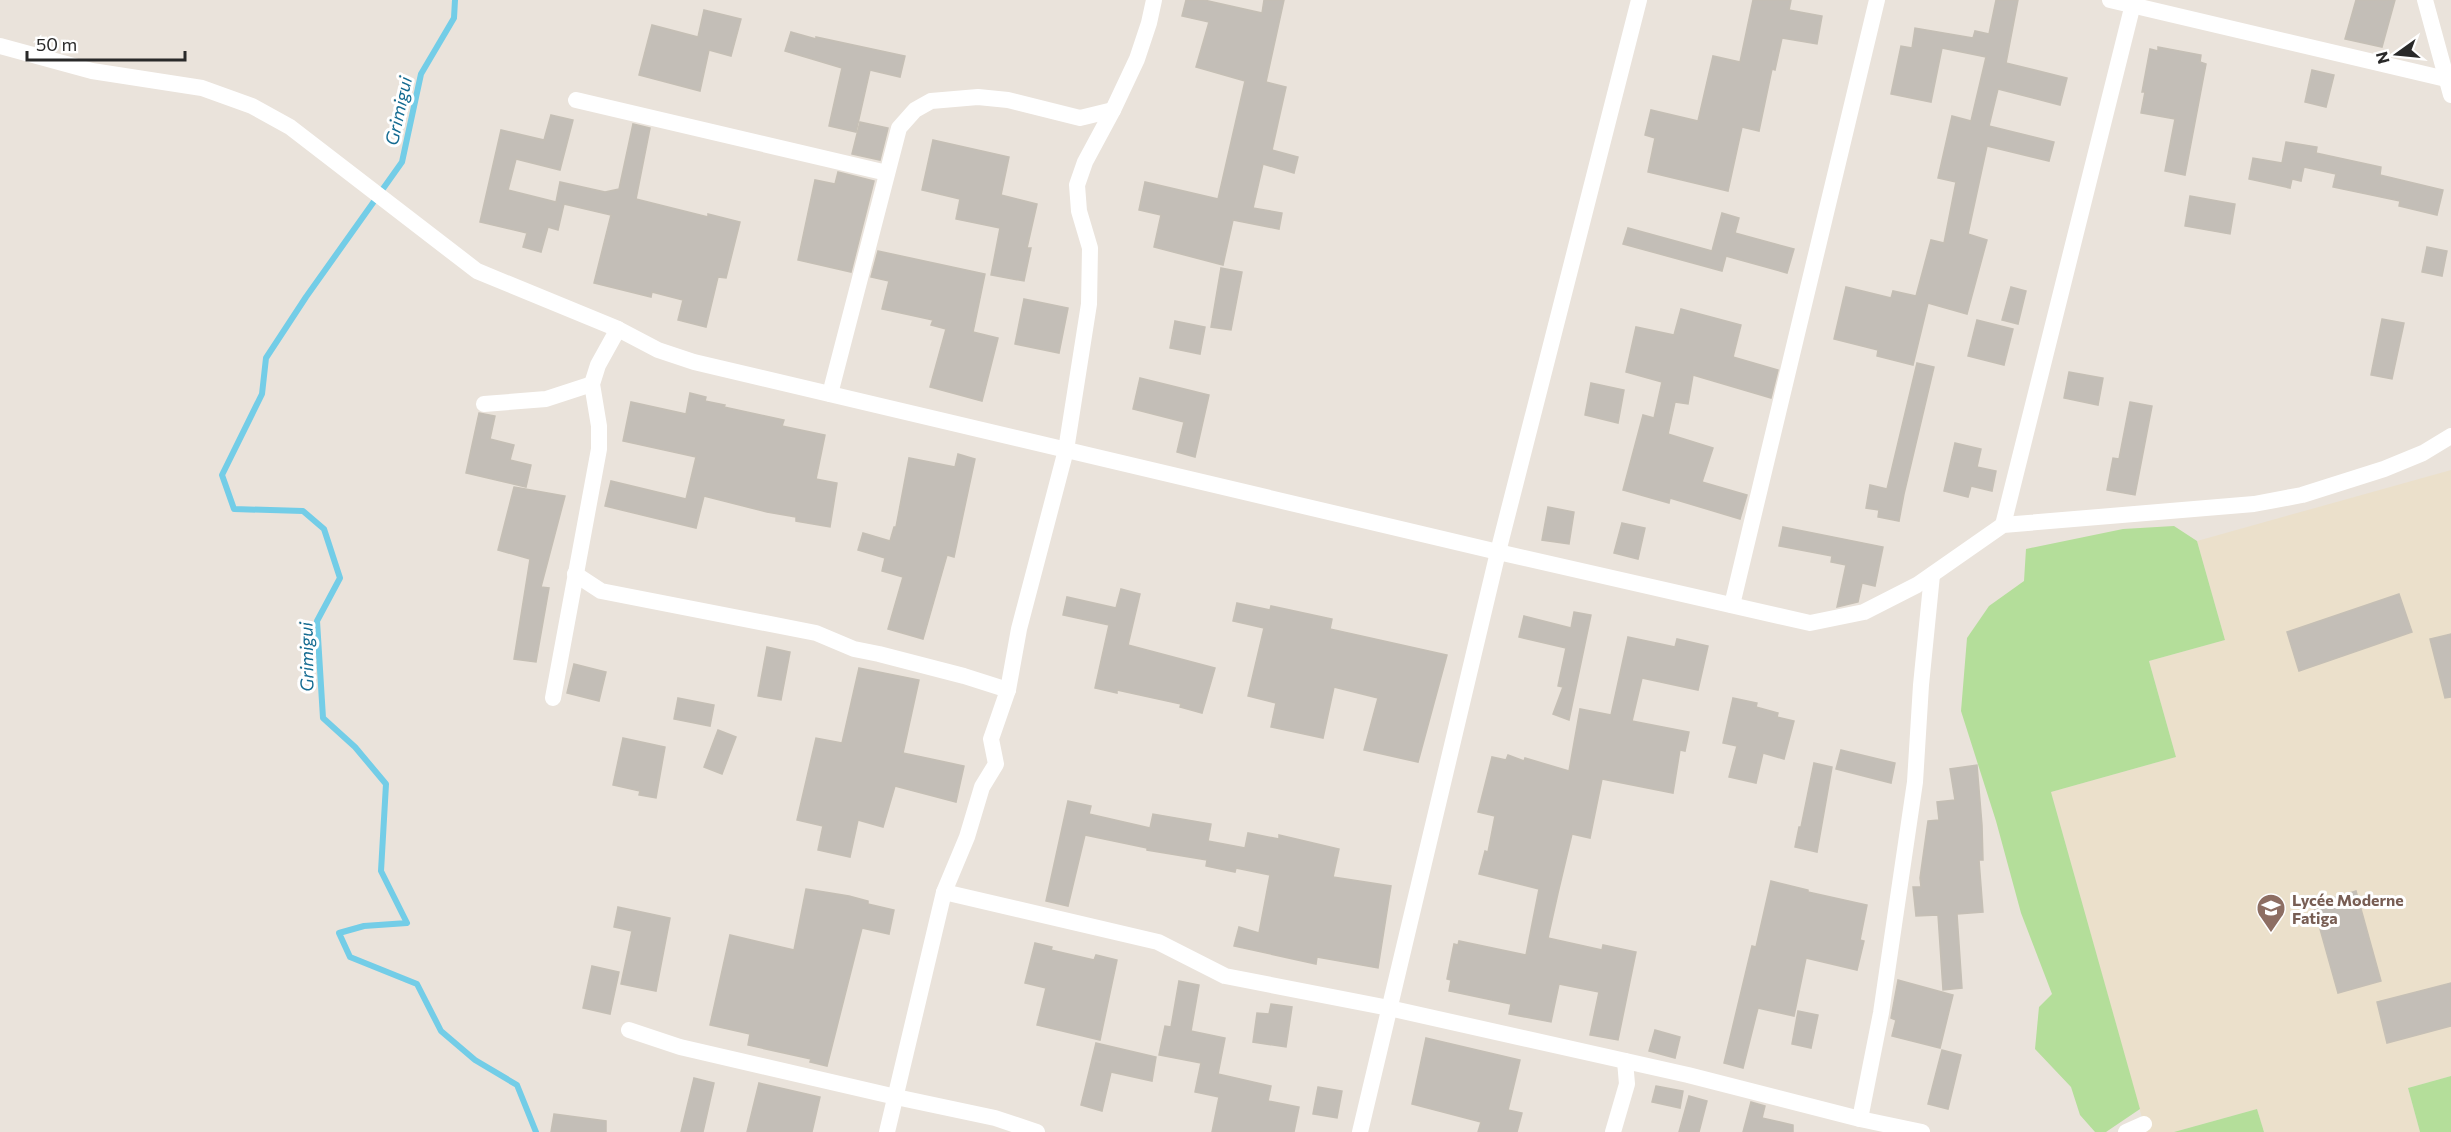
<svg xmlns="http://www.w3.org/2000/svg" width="2451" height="1132" viewBox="0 0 2451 1132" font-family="Commissioner,sans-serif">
<rect width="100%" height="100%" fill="#eae3db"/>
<polygon fill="#ebe0cb" points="2451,470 2451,1076 2408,1088 2420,1132 2264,1132 2257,1109 2174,1132 2146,1132 2051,792 2176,757 2149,661 2225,640 2197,541"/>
<g fill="#b4de9a">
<polygon points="2174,526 2197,541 2225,640 2149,661 2176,757 2051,792 2140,1109 2106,1132 2095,1132 2080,1115 2071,1087 2035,1049 2039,1007 2052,994 2021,913 1996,821 1961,711 1967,638 1989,606 2024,581 2026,549 2123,529"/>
<polygon points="2451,1076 2451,1132 2420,1132 2408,1088"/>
<polygon points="2257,1109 2264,1132 2174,1132"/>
</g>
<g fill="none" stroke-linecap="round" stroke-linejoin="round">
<polyline stroke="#73cde7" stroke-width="6" points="455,0 454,18 421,74 402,162 306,297 266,358 262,394 222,475 234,509 303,511 324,529 340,578 317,621 323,718 355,747 386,784 381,871 407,923 364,926 339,933 350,957 417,984 441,1031 475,1060 517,1085 536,1132"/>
</g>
<g fill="#c3beb7" stroke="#c5bfb5" stroke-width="1.5">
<polygon points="1186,0 1204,0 1262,13 1264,0 1284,0 1266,82 1286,87 1272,150 1298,157 1294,173 1263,164 1253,208 1282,213 1279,229 1233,220 1223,265 1154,247 1161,215 1139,210 1145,182 1218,199 1245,81 1196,67 1209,22 1182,16"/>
<polygon points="1753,0 1791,0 1789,10 1822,16 1817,44 1782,38 1775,70 1772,69 1759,131 1742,127 1728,191 1648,172 1655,138 1645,135 1651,110 1698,121 1713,56 1740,62"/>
<polygon points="1996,0 2018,0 2006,63 2067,78 2060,105 1998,89 1989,126 2054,142 2049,161 1987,146 1968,234 1987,240 1967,314 1928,303 1913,365 1877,356 1878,350 1834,339 1846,287 1891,298 1893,291 1916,296 1931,240 1944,243 1956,182 1938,178 1952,116 1971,121 1986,57 1942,48 1931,102 1891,94 1901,46 1912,48 1915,28 1973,38 1975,31 1989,34"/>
<polygon points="2356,0 2395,0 2382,47 2345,39"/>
<polygon points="704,10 741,19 731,56 709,50 700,91 639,75 652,25 698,37"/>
<polygon points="791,32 816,39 816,37 905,56 900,77 870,70 856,132 829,126 842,68 785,51"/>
<polygon points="2158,47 2201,55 2200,62 2206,64 2185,175 2165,171 2175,119 2141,113 2145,92 2142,92 2150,49 2158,51"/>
<polygon points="2312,70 2334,75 2326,107 2305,102"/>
<polygon points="551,115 573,120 560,170 516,159 508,190 556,202 560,182 605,192 619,189 633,124 650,128 636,199 708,217 708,214 740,222 726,278 718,277 706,327 678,320 683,300 652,292 651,297 594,283 611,215 564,204 558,230 548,227 541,252 523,247 527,233 480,222 501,130 544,140"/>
<polygon points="860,122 888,128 880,160 852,154"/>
<polygon points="933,140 1009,157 1001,195 1037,204 1027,248 1031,248 1024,281 991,275 1000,228 956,219 960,199 922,190"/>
<polygon points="2286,142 2317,147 2316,153 2381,167 2380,175 2443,190 2437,215 2399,206 2400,201 2333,187 2336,174 2304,167 2301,181 2292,179 2290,188 2249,179 2253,158 2282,163"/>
<polygon points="838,172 874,181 851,272 798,260 815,180 835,184"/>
<polygon points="2190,196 2235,204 2230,234 2185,226"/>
<polygon points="1722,213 1739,218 1735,233 1794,249 1787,273 1726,256 1722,271 1623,244 1628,228 1712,251"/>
<polygon points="2427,247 2447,251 2442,276 2422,272"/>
<polygon points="878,251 985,274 973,332 998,338 982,401 930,387 946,329 931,325 933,320 882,309 889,281 871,277"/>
<polygon points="1221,268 1242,272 1231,330 1211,327"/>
<polygon points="2011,287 2026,291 2018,324 2002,320"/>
<polygon points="1024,299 1068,308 1059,353 1015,344"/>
<polygon points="1681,309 1741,325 1733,357 1778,370 1771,398 1693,375 1688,404 1675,402 1668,434 1713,448 1702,482 1747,495 1740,519 1670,498 1669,503 1623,490 1643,415 1654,418 1662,382 1626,372 1636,327 1674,335"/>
<polygon points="2382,319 2404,323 2392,379 2371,375"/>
<polygon points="1977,320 2013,329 2004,365 1968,356"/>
<polygon points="1175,321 1205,327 1200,354 1170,348"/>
<polygon points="1917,363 1934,367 1904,494 1899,521 1878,517 1879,510 1866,508 1870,485 1887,489"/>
<polygon points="2069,372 2103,378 2098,405 2064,398"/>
<polygon points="1140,378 1209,395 1195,457 1177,452 1184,422 1133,409"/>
<polygon points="1591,383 1624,390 1618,423 1585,415"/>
<polygon points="690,393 706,397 705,401 725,405 724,407 784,420 782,426 825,435 816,479 837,483 830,527 796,521 796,517 767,512 704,496 696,528 605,506 611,481 686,499 696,457 623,441 631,402 686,414"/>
<polygon points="2130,402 2152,406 2135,495 2107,490 2113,458 2119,459"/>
<polygon points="479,413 495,416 490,439 514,445 510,460 531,465 526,487 466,473"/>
<polygon points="1955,443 1981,449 1977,467 1996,471 1992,491 1971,486 1968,497 1944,491"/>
<polygon points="958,454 975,459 954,557 947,555 923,639 888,629 903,577 882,571 885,558 858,550 863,533 890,541 894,527 896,527 909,458 955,467"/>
<polygon points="514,487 565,496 541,587 549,588 536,662 514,659 530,559 498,550"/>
<polygon points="1548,507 1574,512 1569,544 1542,540"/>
<polygon points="1622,523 1645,528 1638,559 1614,553"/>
<polygon points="1783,527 1883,547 1875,586 1862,583 1858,602 1837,607 1846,565 1831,562 1832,556 1779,546"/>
<polygon points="1121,589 1140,594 1128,645 1215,668 1202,713 1180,707 1181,704 1117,690 1117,693 1095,688 1109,625 1063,615 1067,597 1116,608"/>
<polygon points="2399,594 2412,632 2299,671 2287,632"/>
<polygon points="1237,603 1270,610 1271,606 1332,619 1330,629 1447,655 1418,762 1364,750 1378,698 1334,687 1323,738 1271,727 1276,703 1248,696 1264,628 1233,621"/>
<polygon points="1574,612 1591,615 1569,720 1553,714 1563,687 1558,686 1566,648 1519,637 1524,616 1571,628"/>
<polygon points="2451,634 2451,697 2445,698 2430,639"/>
<polygon points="1628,637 1675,647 1677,639 1708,646 1698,690 1642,678 1632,721 1689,732 1685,751 1680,750 1673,793 1602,779 1590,838 1572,834 1558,893 1548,938 1602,950 1603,945 1636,952 1618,1040 1590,1035 1599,992 1559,984 1551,1022 1509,1014 1511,1004 1449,991 1451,980 1447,979 1454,944 1458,945 1459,941 1526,955 1539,889 1479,874 1485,851 1488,852 1495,816 1478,812 1492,757 1506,760 1508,755 1524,761 1525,758 1569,771 1580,709 1611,715"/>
<polygon points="767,647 790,652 781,700 758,696"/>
<polygon points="574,664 606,672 599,701 567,693"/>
<polygon points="859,668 919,680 903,753 964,766 956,802 895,786 883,827 858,820 850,857 818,850 823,826 797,820 816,738 842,743"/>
<polygon points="678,698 714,705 710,726 674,719"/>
<polygon points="1733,698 1757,703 1756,707 1778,713 1777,717 1794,721 1784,759 1763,753 1756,783 1729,777 1737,746 1723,743"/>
<polygon points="718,730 736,737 722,774 704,767"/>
<polygon points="623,738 665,747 656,798 639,795 640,791 613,785"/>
<polygon points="1841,750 1895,763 1891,783 1836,769"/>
<polygon points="1814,763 1832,767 1817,852 1795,847 1799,827 1801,827"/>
<polygon points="1977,765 1982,825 1983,860 1979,860 1983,912 1957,914 1962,988 1943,990 1938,915 1916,916 1913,887 1921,887 1920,878 1928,821 1939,820 1937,802 1955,800 1950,769"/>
<polygon points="1068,801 1091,806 1089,814 1150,828 1153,814 1211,824 1208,841 1245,848 1248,833 1279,839 1279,835 1339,849 1333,877 1391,886 1378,968 1317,957 1316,964 1234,946 1239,927 1259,933 1270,875 1236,868 1235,872 1206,866 1207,860 1147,850 1147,848 1085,835 1068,906 1046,901"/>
<polygon points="1771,881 1808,890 1808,892 1867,905 1860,940 1864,941 1857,970 1806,958 1794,1016 1758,1008 1743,1068 1724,1063 1752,946 1756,947"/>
<polygon points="806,889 849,896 868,901 868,904 894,910 889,934 862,928 827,1066 810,1062 811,1059 748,1045 750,1034 710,1025 730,935 794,950"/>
<polygon points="2356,891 2381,981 2338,993 2313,904"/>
<polygon points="618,907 670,918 656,991 621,984 632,931 614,927"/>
<polygon points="1035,943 1052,947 1051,950 1094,960 1096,955 1117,960 1100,1040 1037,1025 1046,988 1025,983"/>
<polygon points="592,966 619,972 610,1014 583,1008"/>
<polygon points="1898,980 1953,995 1940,1048 1892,1036 1896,1020 1891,1018"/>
<polygon points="1179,981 1199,985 1191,1031 1225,1038 1218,1074 1271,1086 1268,1101 1299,1107 1294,1132 1212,1132 1219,1097 1195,1092 1201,1063 1159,1055 1165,1026 1171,1027"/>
<polygon points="2451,983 2451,1026 2387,1043 2377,1002"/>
<polygon points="1271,1004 1292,1007 1286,1047 1253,1042 1257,1013 1269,1014"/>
<polygon points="1798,1011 1818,1015 1811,1048 1792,1044"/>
<polygon points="1655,1030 1680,1037 1675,1058 1649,1051"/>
<polygon points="1426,1038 1520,1060 1508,1110 1522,1113 1517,1132 1478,1132 1481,1122 1412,1104"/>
<polygon points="1096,1043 1156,1057 1152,1081 1111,1072 1102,1111 1081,1105"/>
<polygon points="1942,1050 1961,1055 1948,1109 1928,1104"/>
<polygon points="694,1078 714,1083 703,1132 681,1132"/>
<polygon points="759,1083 820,1097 812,1132 747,1132"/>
<polygon points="1656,1086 1683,1091 1680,1108 1652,1102"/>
<polygon points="1318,1087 1342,1091 1337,1118 1313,1114"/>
<polygon points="1689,1096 1707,1101 1699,1132 1679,1132"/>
<polygon points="1751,1102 1765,1106 1762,1118 1793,1125 1793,1132 1743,1132"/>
<polygon points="554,1114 606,1121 606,1132 551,1132"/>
</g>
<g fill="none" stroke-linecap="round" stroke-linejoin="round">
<g stroke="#fff" stroke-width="16">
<polyline points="2110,0 2446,79"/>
<polyline points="2425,0 2451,95"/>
<polyline points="0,46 92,71 202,88 252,106 290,127 477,271 618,329"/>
<polyline points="576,100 887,173"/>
<polyline points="830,394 899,128 915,110 931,101 978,97 1008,100 1080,118 1113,110"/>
<polyline points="484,404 546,399 592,384"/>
<polyline points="2003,525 2134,0"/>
<polyline points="575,574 601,591 816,633 854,649 879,654 964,676 1008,690"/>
<polyline points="1732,605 1877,0"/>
<polyline points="553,698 599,449 599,426 592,384 598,365 618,329 658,350 694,362 1498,552 1810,623 1864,612 1917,585 2003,525 2254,504 2302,495 2384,469 2423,453 2451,436"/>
<polyline points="944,892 1158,942 1225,976 1389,1008 1688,1075 1860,1119 1922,1132"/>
<polyline points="629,1030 680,1047 896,1097 995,1118 1037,1132"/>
<polyline points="1860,1119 1881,1013 1915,782 1921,685 1932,575"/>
<polyline points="887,1132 944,892 967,837 982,787 996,764 991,739 1008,690 1019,629 1066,450 1089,304 1090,248 1079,211 1077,185 1085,162 1113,110 1137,59 1149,23 1154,0"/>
<polyline points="1360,1132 1498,552 1639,0"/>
<polyline points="1613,1132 1627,1084 1625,1061"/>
<polyline points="2126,1132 2144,1124"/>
</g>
</g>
<defs>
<g id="school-pin" transform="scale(1.5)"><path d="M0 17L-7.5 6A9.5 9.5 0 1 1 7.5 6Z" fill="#8d6e63" stroke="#fff"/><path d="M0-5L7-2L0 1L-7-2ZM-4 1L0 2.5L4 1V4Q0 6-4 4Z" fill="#fff"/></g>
</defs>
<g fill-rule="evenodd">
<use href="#school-pin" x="2271" y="908"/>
</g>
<g text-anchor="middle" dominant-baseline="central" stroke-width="6" stroke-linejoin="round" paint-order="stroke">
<g font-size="16" font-weight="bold" fill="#785e54" stroke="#fff" text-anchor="start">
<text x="2292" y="899">Lycée Moderne<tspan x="2292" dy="18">Fatiga</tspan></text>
</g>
<g font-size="18" font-style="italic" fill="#146b91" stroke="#fff">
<text transform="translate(398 111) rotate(-78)">Grimigui</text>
<text transform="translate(306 657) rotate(-91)">Grimigui</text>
</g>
</g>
<g transform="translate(2397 54) rotate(255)" stroke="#ffffff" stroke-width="4.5" paint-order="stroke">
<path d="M0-4.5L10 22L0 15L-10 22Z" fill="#292929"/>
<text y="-9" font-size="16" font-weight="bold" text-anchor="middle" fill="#292929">N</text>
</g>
<path d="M27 51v9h158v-9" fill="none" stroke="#292929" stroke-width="3"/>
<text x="36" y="51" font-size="18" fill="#292929" stroke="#ffffff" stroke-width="4.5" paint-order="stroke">50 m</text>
</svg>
